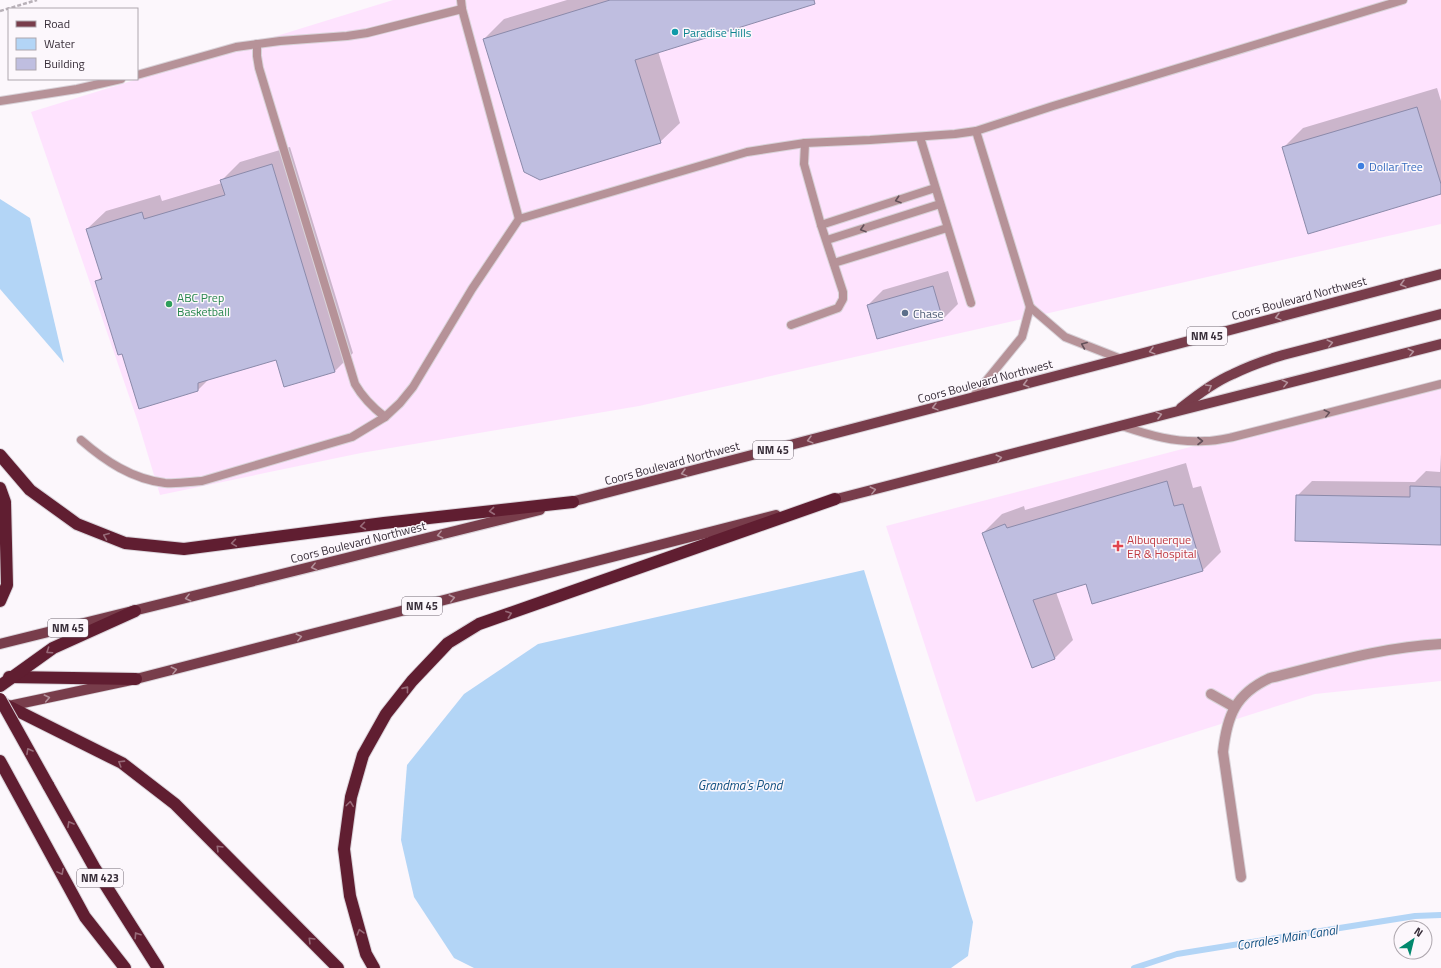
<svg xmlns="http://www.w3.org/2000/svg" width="1441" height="968" viewBox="0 0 1441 968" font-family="'Titillium Web',sans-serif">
<rect width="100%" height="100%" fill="#fcf7fc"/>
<g fill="#fee3fe">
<polygon points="393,0 1441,0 1441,224 639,406 361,453 160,495 138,422 31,112"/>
<polygon points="1441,382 1441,681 1315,694 976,802 886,526"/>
</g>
<g fill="#b3d5f6">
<polygon points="0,199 30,218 64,363 0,289"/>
<polygon points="864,570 973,922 968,956 951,968 474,968 454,958 414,897 401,840 407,765 464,694 538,644"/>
</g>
<g fill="#0003">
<polygon points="567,0 815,0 811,4 658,51 680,123 660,142 484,39 504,19"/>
<polygon points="1437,88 1441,101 1441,192 1283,148 1303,128"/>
<polygon points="290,147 353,353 335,371 276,358 210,378 198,390 97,282 102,276 87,229 106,211 160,195 162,201 222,183 222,180 240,162"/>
<polygon points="948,271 958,304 943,319 868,305 883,290"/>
<polygon points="1441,454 1441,544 1297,496 1312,481 1415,482 1426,471 1440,472"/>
<polygon points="1186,463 1193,488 1201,486 1221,552 1202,571 1086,583 1056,592 1073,640 1055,658 983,533 1002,514 1024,506 1025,510"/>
</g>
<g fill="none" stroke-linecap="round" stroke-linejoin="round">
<polyline stroke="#b3d5f6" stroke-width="6" points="1134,968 1177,954 1415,916 1441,915"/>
</g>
<g fill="#bfbee0" stroke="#8b8aaa">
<polygon points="610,0 814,0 815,4 635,60 661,143 540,180 524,172 483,39"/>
<polygon points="1417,107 1441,184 1441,194 1308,234 1282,147"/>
<polygon points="272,164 335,372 284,387 276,360 198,383 198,391 139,409 122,354 118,355 95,281 102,279 86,229 142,212 144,219 225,195 220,180"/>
<polygon points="933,286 943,320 877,339 867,305"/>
<polygon points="1167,481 1174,506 1183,504 1203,571 1092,604 1086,584 1033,600 1055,659 1032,668 982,533 1005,524 1007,528"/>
<polygon points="1410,486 1441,487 1441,545 1295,541 1296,495 1410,497"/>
</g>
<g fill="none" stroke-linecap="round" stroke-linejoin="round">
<g stroke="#d9d3d9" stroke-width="10">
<g id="service">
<polyline points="461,0 462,9 519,219"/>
<path d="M257 44V56L259 68 355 384C363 398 372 407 385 417"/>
<polyline points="137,75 236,47 280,41 347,36 367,33 462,9"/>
<polyline points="0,101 77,89 121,79"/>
<polyline points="920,137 971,303"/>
<polyline points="821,225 935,188"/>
<polyline points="827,240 940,204"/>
<polyline points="834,263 947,228"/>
<polyline points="1030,307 1065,337 1121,359"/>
<polyline points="791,325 838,308 843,299 843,292 821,225 804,164 805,143"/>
<polyline points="973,397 1022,337 1030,307 976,131"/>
<path d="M1122 426C1149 435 1175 443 1205 441 1214 441 1223 439 1233 437L1441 384"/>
<path d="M81 440C105 461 132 479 165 483 177 484 190 482 202 481L352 437 385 417 400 403 413 387 472 289 519 219 747 152 805 143 870 140 955 134 976 131 1053 106 1403 0"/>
</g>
</g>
<g stroke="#d9d3d9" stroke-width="12">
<path id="minor" d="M1241 877 1223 752C1227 716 1235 694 1270 678 1327 664 1382 647 1441 644"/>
</g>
<g stroke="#d9d3d9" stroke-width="12">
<polyline id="tertiary" points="1211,694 1234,707"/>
</g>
<g stroke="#d9d3d9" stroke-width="12">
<g id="primary">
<path d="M1181 408C1197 395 1214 382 1233 374 1249 366 1266 360 1283 355L1441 314"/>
<polyline points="829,501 1178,411 1441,344"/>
<polyline points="567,503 1121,359 1441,274"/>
<polyline points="0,644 540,510"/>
<polyline points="4,707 136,679 776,515"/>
</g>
</g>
<g stroke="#d9d3d9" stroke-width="14">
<g id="motorway">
<polyline points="0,455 30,490 77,524 125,543 184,549 384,523 573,502"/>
<polyline points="0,488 5,502 7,585 0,601"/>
<polyline points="9,677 136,679"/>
<polyline points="0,686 53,648 135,611"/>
<polyline points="0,702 122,763 175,804 338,968"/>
<polyline points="0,761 85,917 125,968"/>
<polyline points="48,785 94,867 158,968"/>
<polyline points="374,968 366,954 350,896 344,849 351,797 363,755 386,714 412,681 448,643 479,624 835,499"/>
</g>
</g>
<polyline stroke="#b8b1b8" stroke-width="2.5" stroke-dasharray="4 2" stroke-linecap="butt" points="0,11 37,0"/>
<use href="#service" stroke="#b69298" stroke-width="8"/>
<use href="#minor" stroke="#b69298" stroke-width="10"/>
<use href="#tertiary" stroke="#b69298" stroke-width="10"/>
<use href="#primary" stroke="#783d4b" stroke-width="10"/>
<use href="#motorway" stroke="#601e31" stroke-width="12"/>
<g stroke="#d9d3d9" stroke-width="14" stroke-linecap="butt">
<polyline id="motorway-bridge" points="0,699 48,785"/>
</g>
<use href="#motorway-bridge" stroke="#601e31" stroke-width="12"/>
</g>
<defs><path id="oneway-chevron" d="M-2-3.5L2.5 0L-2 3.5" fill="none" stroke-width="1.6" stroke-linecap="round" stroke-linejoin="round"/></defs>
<g stroke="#64515a">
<use href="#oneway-chevron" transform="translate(898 200) rotate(162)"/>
<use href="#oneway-chevron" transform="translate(863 229) rotate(162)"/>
<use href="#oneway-chevron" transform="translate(1084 345) rotate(-158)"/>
<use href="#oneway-chevron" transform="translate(1327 413) rotate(-14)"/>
<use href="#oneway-chevron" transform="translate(1200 441)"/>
</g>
<g stroke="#b3919b">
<use href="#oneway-chevron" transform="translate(1403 284) rotate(165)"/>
<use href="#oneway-chevron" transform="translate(1278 317) rotate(165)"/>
<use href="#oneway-chevron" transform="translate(1330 343) rotate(-14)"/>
<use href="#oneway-chevron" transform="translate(1152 351) rotate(165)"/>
<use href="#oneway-chevron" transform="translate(1411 352) rotate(-14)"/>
<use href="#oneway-chevron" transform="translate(1285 383) rotate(-14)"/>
<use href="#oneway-chevron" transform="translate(1026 384) rotate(165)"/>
<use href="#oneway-chevron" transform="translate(1209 387) rotate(-30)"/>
<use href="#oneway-chevron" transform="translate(935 407) rotate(165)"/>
<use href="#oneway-chevron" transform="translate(1159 415) rotate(-15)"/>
<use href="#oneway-chevron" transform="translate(810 440) rotate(165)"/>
<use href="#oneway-chevron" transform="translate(999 458) rotate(-14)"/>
<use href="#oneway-chevron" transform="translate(684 473) rotate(165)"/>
<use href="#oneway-chevron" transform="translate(873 490) rotate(-14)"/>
<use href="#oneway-chevron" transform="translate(440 535) rotate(166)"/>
<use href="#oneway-chevron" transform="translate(314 567) rotate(166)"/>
<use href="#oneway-chevron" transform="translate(188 598) rotate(166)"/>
<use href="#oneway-chevron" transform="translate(452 598) rotate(-14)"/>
<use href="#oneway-chevron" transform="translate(299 637) rotate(-14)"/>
<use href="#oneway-chevron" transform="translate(174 670) rotate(-14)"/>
<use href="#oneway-chevron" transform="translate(47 698) rotate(-12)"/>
</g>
<g stroke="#976a78">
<use href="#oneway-chevron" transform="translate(492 511) rotate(174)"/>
<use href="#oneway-chevron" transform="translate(363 526) rotate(172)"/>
<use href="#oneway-chevron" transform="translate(106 536) rotate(-158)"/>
<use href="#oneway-chevron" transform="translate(234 543) rotate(172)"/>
<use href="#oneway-chevron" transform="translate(509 614) rotate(-20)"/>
<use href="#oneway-chevron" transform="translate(49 651) rotate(146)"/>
<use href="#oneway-chevron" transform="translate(406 689) rotate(-51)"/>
<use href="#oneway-chevron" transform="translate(29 751) rotate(-119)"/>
<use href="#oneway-chevron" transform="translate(121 763) rotate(-148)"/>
<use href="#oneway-chevron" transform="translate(350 804) rotate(-83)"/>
<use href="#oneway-chevron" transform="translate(70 824) rotate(-119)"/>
<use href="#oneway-chevron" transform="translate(219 848) rotate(-135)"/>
<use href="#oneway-chevron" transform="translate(61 872) rotate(62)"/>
<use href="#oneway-chevron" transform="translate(360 932) rotate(-106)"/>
<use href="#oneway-chevron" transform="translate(137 935) rotate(-123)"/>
<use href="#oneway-chevron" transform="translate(311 940) rotate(-135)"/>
</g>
<circle fill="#0f9aa8" stroke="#fcf7fc" stroke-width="1.5" cx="675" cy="32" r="4"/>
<circle fill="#3f7fe0" stroke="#fcf7fc" stroke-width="1.5" cx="1361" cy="166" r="4"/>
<circle fill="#2e9e5b" stroke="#fcf7fc" stroke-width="1.5" cx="169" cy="304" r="4"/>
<circle fill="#5c6f8a" stroke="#fcf7fc" stroke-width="1.5" cx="905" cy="313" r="4"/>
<path fill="#e0444e" stroke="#fcf7fc" stroke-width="1.5" d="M1116 540h4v4h4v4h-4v4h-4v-4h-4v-4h4z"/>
<g text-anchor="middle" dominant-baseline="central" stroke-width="3" stroke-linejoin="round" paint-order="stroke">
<g fill="#fcf7fc" stroke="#736a74" stroke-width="1">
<rect x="1187" y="327" width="40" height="18" rx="3"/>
<rect x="753" y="441" width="40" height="18" rx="3"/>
<rect x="402" y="597" width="40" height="18" rx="3"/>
<rect x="48" y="619" width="40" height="18" rx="3"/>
<rect x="77" y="869" width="46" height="18" rx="3"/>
</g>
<g font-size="11" font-weight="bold" fill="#382e39">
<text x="1207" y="336">NM 45</text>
<text x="773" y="450">NM 45</text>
<text x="422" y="606">NM 45</text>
<text x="68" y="628">NM 45</text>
<text x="100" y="878">NM 423</text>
</g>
<g font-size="12" fill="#0d838f" stroke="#fcf7fc" text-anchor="start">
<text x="683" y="32">Paradise Hills</text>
</g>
<g font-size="12" fill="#366cbe" stroke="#fcf7fc" text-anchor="start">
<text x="1369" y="166">Dollar Tree</text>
</g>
<g font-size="12" fill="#27864d" stroke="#fcf7fc" text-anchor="start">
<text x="177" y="297">ABC Prep<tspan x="177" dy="14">Basketball</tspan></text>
</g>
<g font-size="12" fill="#382e39" stroke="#fcf7fc">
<text transform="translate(1299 298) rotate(-15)">Coors Boulevard Northwest</text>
<text transform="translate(985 381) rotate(-15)">Coors Boulevard Northwest</text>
<text transform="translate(672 463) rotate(-15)">Coors Boulevard Northwest</text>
<text transform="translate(358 542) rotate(-14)">Coors Boulevard Northwest</text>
</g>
<g font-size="12" fill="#4e5e75" stroke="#fcf7fc" text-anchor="start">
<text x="913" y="313">Chase</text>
</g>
<g font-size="12" fill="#be3a42" stroke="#fcf7fc" text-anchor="start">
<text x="1127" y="539">Albuquerque<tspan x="1127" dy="14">ER &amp; Hospital</tspan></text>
</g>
<g font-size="13" font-style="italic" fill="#115182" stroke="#fcf7fc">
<text x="740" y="785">Grandma's Pond</text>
<text transform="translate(1287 937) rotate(-9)">Corrales Main Canal</text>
</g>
</g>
<rect x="8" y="8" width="130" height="72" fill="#fcf7fc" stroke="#aea7ae"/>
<rect x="16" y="21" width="20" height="6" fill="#783d4b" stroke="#aea7ae"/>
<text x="44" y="28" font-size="12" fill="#382e39">Road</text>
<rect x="16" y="38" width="20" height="12" fill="#b3d5f6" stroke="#aea7ae"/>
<text x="44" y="48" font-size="12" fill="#382e39">Water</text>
<rect x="16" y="58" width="20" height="12" fill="#bfbee0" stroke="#aea7ae"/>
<text x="44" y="68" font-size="12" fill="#382e39">Building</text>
<g transform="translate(1413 940) rotate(35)"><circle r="19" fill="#fcf7fc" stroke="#aea7ae"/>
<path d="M0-3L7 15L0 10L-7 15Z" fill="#01886d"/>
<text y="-6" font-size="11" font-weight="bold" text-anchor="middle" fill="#382e39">N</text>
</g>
</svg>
